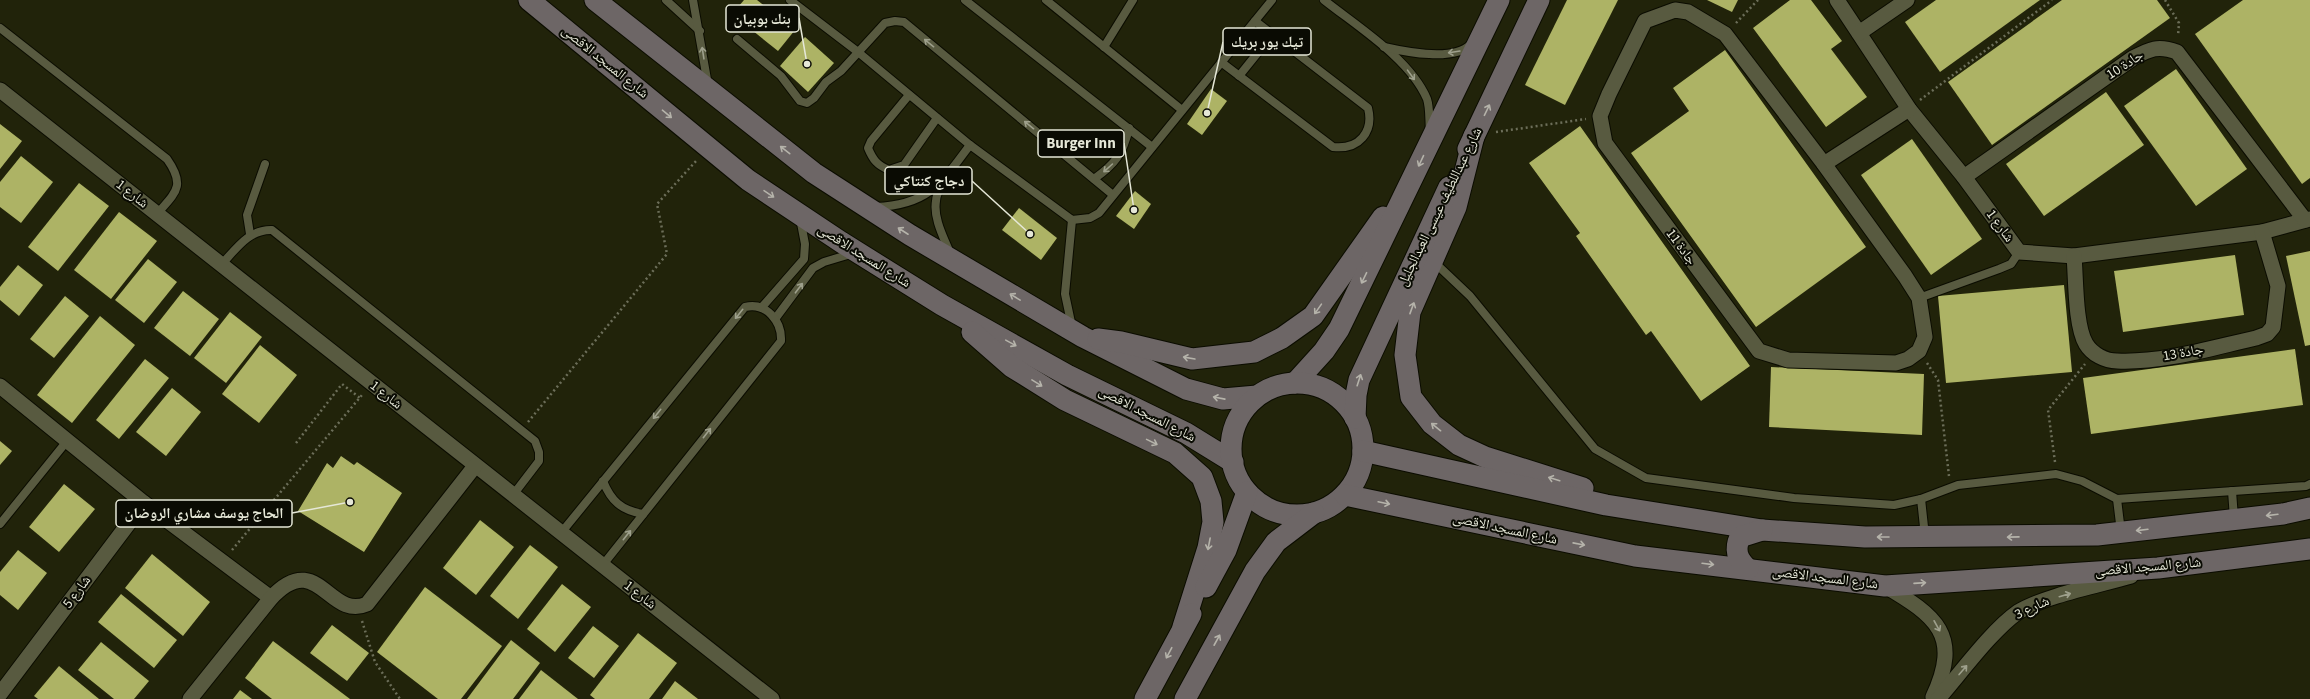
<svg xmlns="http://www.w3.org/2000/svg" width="2310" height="699" viewBox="0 0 2310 699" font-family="'Source Sans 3','Noto Naskh Arabic',sans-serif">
<rect width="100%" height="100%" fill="#21230a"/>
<g fill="#adb365">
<polygon points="744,0 757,0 795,30 778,51 732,14"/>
<polygon points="1567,0 1618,0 1565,105 1525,85"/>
<polygon points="1707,0 1738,0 1732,12"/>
<polygon points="1790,0 1811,0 1842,41 1831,49 1867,97 1826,127 1753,28"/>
<polygon points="1936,0 2040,0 1940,72 1905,22"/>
<polygon points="2062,0 2157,0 2170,18 1992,145 1948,82"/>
<polygon points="2243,0 2310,0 2310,178 2302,184 2195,34"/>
<polygon points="805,37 834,63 808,92 780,66"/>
<polygon points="1725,50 1866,247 1756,327 1631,153 1689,111 1673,88"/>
<polygon points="2176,69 2247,169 2196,206 2124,106"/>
<polygon points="1211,89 1227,101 1202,135 1187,124"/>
<polygon points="2106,92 2144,145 2044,216 2006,164"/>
<polygon points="0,124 22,141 0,169"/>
<polygon points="1580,126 1750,366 1701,401 1651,331 1646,335 1576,236 1580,233 1529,163"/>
<polygon points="1912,139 1982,239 1931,275 1861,175"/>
<polygon points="21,156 53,182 21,223 0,207 0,182"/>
<polygon points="79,183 109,206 58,271 28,247"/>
<polygon points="1135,191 1151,204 1134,229 1116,216"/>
<polygon points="1019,208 1057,238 1041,260 1002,230"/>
<polygon points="119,212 157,241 111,299 74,270"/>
<polygon points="2310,251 2310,345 2305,346 2286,256"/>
<polygon points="2235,255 2244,315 2123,332 2114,271"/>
<polygon points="148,259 177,282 144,323 115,300"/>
<polygon points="18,265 43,285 19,316 0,300 0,287"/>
<polygon points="2064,285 2072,372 1946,383 1938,296"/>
<polygon points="183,291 219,319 190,356 154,328"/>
<polygon points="65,296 89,316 54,358 30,339"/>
<polygon points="230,312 262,337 226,383 194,358"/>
<polygon points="100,316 135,345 72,423 37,395"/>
<polygon points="260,345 297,375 259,423 222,394"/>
<polygon points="2295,349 2303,405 2091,434 2083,378"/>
<polygon points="145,359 169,378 119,439 96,420"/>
<polygon points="1771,367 1924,374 1922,435 1769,427"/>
<polygon points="172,388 201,412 166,456 136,432"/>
<polygon points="0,441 12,451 0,465"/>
<polygon points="341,456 354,465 357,462 402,493 364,552 298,511 327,463 333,468"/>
<polygon points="64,484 95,509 59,552 29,527"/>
<polygon points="480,520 514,547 476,595 443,568"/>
<polygon points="530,545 558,567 518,619 490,596"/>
<polygon points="18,550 47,573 18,610 0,595 0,572"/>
<polygon points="152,554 210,602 183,636 125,588"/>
<polygon points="562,584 591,607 555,652 527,629"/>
<polygon points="425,587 502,646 461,699 438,699 377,652"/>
<polygon points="121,594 177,640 154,668 98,622"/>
<polygon points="332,625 369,653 347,681 310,653"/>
<polygon points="593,626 619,646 594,678 568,658"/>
<polygon points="638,633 677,663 649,699 595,699 590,695"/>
<polygon points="511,640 540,663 513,699 467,699"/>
<polygon points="273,641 350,699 272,699 245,678"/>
<polygon points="101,642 149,681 134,699 114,699 78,670"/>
<polygon points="59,666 99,699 38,699 34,696"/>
<polygon points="541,670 578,699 519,699"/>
<polygon points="675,681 698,699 662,699"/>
<polygon points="240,690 252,699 233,699"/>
</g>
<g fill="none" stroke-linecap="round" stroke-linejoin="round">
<g stroke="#0b0c00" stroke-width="10">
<g id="lane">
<polyline points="666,0 700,31"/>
<polyline points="693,0 708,85"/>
<polyline points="790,0 858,52 970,145 1072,220 1090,218 1099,213 1272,0"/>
<polyline points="965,0 1152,147"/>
<polyline points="1046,0 1182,110"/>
<path d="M1324 0C1358 27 1410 59 1427 99 1430 108 1429 121 1430 130"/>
<path d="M0 28 167 159C186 186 176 192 157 214"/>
<polyline points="737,39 781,76 800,101 807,103 814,98 826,82 841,71 885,23 895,21 904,22 1113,195"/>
<polyline points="1104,47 1133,0"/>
<path d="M1384 47C1406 52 1454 62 1471 44"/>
<path d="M1221 62 1333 147C1359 150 1374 132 1368 108L1255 21"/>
<polyline points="1239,76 1272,35"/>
<path d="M909 95 871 141 868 148C873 160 877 165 889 170L904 165 937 118"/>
<path d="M1094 179C1115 164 1123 154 1129 128"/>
<path d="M943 183C940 188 936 195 936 201 933 218 944 238 950 253"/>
<path d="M876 207C928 205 941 184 970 145"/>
<polyline points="250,234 247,215 265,164"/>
<polyline points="1433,261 1470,296 1595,449 1646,478 1794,498 1894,505 1921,499 1958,485 2056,474 2082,481 2117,499 2306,486 2310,484"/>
<path d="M221 265C236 249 249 229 272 230L535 441 539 452V461L513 495"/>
<polyline points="1919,298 1999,269 2011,264 2019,252"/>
<polyline points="762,307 804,259 805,244 800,218"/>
<polyline points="775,319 813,268 824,262 854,253"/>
<polyline points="1072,327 1065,294 1072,220"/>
<path d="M603 481C611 501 621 510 643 514"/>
<polyline points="2232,491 2234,518"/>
<polyline points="1921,499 1925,536"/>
<polyline points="2117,499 2121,532"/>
<polyline points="0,524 67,441"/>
<path d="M561 533 745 307C766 302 782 321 781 341L602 566"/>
</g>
</g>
<g stroke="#0b0c00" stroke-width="17">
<g id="street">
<polyline points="1837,0 1909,109 1964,177 2019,252 2074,256 2262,232 2310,219"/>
<polygon points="1675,10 1688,12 1725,34 1824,164 1905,276 1919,298 1925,337 1919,351 1908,359 1896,363 1788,360 1759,351 1605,143 1600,116 1609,94 1645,21"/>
<polyline points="1859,33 1907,0"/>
<polyline points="0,90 772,699"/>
<polyline points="1824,164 1909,109"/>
<path d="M1964 177 2133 58C2150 49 2158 45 2177 52L2305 220"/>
<path d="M2074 256C2076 278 2075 326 2086 344 2092 354 2105 361 2117 361 2163 363 2211 348 2256 338L2267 334 2273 327 2278 286 2262 232"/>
<polyline points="0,386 144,503 271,598"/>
<path d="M1885 586C1936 616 1962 635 1933 697"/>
<polyline points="0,694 144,503"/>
<path d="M190 699 271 598C318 548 329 621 367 604L475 466"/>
<path d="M1938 699C1960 674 1992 630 2018 612 2044 596 2100 585 2131 576"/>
</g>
</g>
<g stroke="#0b0c00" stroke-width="23">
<g id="secondary">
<polyline points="529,0 748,180 841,242 942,305 1067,375 1186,433 1233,462"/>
<polyline points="595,0 814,173 910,235 1083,337 1186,389 1223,399 1257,396"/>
<polyline points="1474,136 1456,207 1410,312 1405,355 1411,397 1432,424 1459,445 1485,457 1583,488"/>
<polyline points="1468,149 1539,0"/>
<polyline points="972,332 1012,367 1065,400 1175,453 1202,477 1211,501 1213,522 1208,548 1183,627"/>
<polyline points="1098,339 1121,342 1192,359 1254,352 1282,338 1313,316 1383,217"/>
<polyline points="1295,383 1324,351 1339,329 1499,0"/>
<circle cx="1297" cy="449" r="66"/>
<polyline points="1355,418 1356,395 1359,380 1449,187"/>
<polyline points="1363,451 1606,505 1762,530 1865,537 2097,535 2283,514 2310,508"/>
<polyline points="1345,495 1635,556 1885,586 2158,568 2310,549"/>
<path d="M1748 569C1737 559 1734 550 1740 537L1762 530"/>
<polyline points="1206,587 1226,550 1247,492"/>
<polyline points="1145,699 1191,614"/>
<polyline points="1185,699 1255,571 1276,542 1314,513"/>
</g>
</g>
<g stroke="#6c6e59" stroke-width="2.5" stroke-dasharray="2 3" stroke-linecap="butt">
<polyline points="2165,0 2179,23 2178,36"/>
<polyline points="1736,23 1758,0"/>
<polyline points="1920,100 2052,0"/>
<polyline points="1496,132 1586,119"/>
<polyline points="1927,363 1938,380 1949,476"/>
<polyline points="528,422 667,254 657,204 696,161"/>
<polyline points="296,443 342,384 360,398"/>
<polyline points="2055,462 2048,410 2085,364"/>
<polyline points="232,550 362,395"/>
<polyline points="362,621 375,662 400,699"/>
</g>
<use href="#lane" stroke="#585a40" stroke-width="8"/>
<use href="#street" stroke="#585a40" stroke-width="15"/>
<use href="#secondary" stroke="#6d6666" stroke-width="21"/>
</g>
<defs><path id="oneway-shaft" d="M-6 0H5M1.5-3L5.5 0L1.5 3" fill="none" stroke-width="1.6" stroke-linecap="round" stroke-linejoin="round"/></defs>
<g stroke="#9ea08c">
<use href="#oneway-shaft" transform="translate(929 43) rotate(-141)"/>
<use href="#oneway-shaft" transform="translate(1454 52) rotate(171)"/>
<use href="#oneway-shaft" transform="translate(703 53) rotate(-99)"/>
<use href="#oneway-shaft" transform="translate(1411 75) rotate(54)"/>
<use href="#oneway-shaft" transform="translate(1029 125) rotate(-141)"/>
<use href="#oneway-shaft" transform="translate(1108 168) rotate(138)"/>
<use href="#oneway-shaft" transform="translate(799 288) rotate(-53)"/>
<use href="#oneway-shaft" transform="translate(739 314) rotate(129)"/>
<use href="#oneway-shaft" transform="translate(657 414) rotate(129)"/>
<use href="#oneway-shaft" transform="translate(707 433) rotate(-52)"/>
<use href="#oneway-shaft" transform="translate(627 535) rotate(-51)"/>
<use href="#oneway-shaft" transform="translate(2065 595) rotate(-16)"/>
<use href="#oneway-shaft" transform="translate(1937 626) rotate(61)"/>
<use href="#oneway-shaft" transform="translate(1963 670) rotate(-49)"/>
</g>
<g stroke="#b5b3aa">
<use href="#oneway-shaft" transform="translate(1487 110) rotate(-64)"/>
<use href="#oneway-shaft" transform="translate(667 114) rotate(40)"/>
<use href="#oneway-shaft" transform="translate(785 150) rotate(-142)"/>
<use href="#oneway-shaft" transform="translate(1421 161) rotate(115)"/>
<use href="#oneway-shaft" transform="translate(769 194) rotate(34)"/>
<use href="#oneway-shaft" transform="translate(903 231) rotate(-147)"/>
<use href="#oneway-shaft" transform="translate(1364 278) rotate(116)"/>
<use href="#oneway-shaft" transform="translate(1015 297) rotate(-149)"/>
<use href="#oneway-shaft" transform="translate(1412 308) rotate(-70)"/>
<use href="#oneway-shaft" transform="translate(1318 309) rotate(125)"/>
<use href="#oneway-shaft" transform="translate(1011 343) rotate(29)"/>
<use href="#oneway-shaft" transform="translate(1189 358) rotate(-170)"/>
<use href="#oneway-shaft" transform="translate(1359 380) rotate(-72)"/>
<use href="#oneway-shaft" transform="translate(1037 383) rotate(32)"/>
<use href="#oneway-shaft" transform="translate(1219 398) rotate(-169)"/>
<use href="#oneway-shaft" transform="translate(1436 427) rotate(-141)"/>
<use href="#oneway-shaft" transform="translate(1152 442) rotate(26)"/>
<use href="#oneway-shaft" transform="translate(1554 479) rotate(-163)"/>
<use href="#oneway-shaft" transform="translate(1384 503) rotate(12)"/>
<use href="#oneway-shaft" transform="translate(2272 515) rotate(173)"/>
<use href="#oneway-shaft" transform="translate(2142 530) rotate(173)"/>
<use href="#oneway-shaft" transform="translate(1883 537) rotate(-180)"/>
<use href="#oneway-shaft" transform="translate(2013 537) rotate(179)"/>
<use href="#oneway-shaft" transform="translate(1209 544) rotate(101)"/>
<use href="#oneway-shaft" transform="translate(1579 544) rotate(11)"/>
<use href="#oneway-shaft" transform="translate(1708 564) rotate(7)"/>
<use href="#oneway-shaft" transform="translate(1920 583) rotate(-4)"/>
<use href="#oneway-shaft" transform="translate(1217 640) rotate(-61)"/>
<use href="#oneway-shaft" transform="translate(1169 653) rotate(118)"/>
</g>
<g text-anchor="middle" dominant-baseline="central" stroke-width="4" stroke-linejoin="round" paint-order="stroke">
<g font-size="14" fill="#e5e7d7" stroke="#0a0b03">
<text transform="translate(605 62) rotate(39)">شارع المسجد الاقصى</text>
<text transform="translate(2125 65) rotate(-33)">جادة 10</text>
<text transform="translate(132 194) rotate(38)">شارع 1</text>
<text transform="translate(1440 207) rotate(-64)">شارع عبداللطيف عيسى العبدالجليل</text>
<text transform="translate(2000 226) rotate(54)">شارع 1</text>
<text transform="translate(1681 247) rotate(54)">جادة 11</text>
<text transform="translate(864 256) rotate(32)">شارع المسجد الاقصى</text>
<text transform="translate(2183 353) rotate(-10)">جادة 13</text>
<text transform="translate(386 395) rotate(38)">شارع 1</text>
<text transform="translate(1147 414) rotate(27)">شارع المسجد الاقصى</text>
<text transform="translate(1505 529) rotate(12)">شارع المسجد الاقصى</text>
<text transform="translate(2148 567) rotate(-5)">شارع المسجد الاقصى</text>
<text transform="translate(1825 578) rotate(7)">شارع المسجد الاقصى</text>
<text transform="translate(77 592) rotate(-53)">شارع 5</text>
<text transform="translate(640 595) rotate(38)">شارع 1</text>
<text transform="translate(2032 608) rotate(-25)">شارع 3</text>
</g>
</g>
<path fill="none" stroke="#e5e7d7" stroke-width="1.5" d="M807 64L799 18M1207 113L1223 42M1134 210L1124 143M1030 234L972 181M350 502L292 513"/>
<g fill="#e5e7d7" stroke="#0a0b03" stroke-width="1.5">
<circle cx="807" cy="64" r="4"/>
<circle cx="1207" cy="113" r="4"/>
<circle cx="1134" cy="210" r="4"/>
<circle cx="1030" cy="234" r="4"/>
<circle cx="350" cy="502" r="4"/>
</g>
<g fill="#0a0b03" stroke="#e5e7d7" stroke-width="1.5">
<rect x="726" y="5" width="73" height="27" rx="4"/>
<rect x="1223" y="28" width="88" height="27" rx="4"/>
<rect x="1038" y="130" width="86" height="27" rx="4"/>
<rect x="885" y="167" width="87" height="27" rx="4"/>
<rect x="116" y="500" width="176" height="27" rx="4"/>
</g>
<g font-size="15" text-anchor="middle" font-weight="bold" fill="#e5e7d7">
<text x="762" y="24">بنك بوبيان</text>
<text x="1267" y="47">تيك يور بريك</text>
<text x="1081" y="148">Burger Inn</text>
<text x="929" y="186">دجاج كنتاكي</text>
<text x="204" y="518">الحاج يوسف مشاري الروضان</text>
</g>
</svg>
